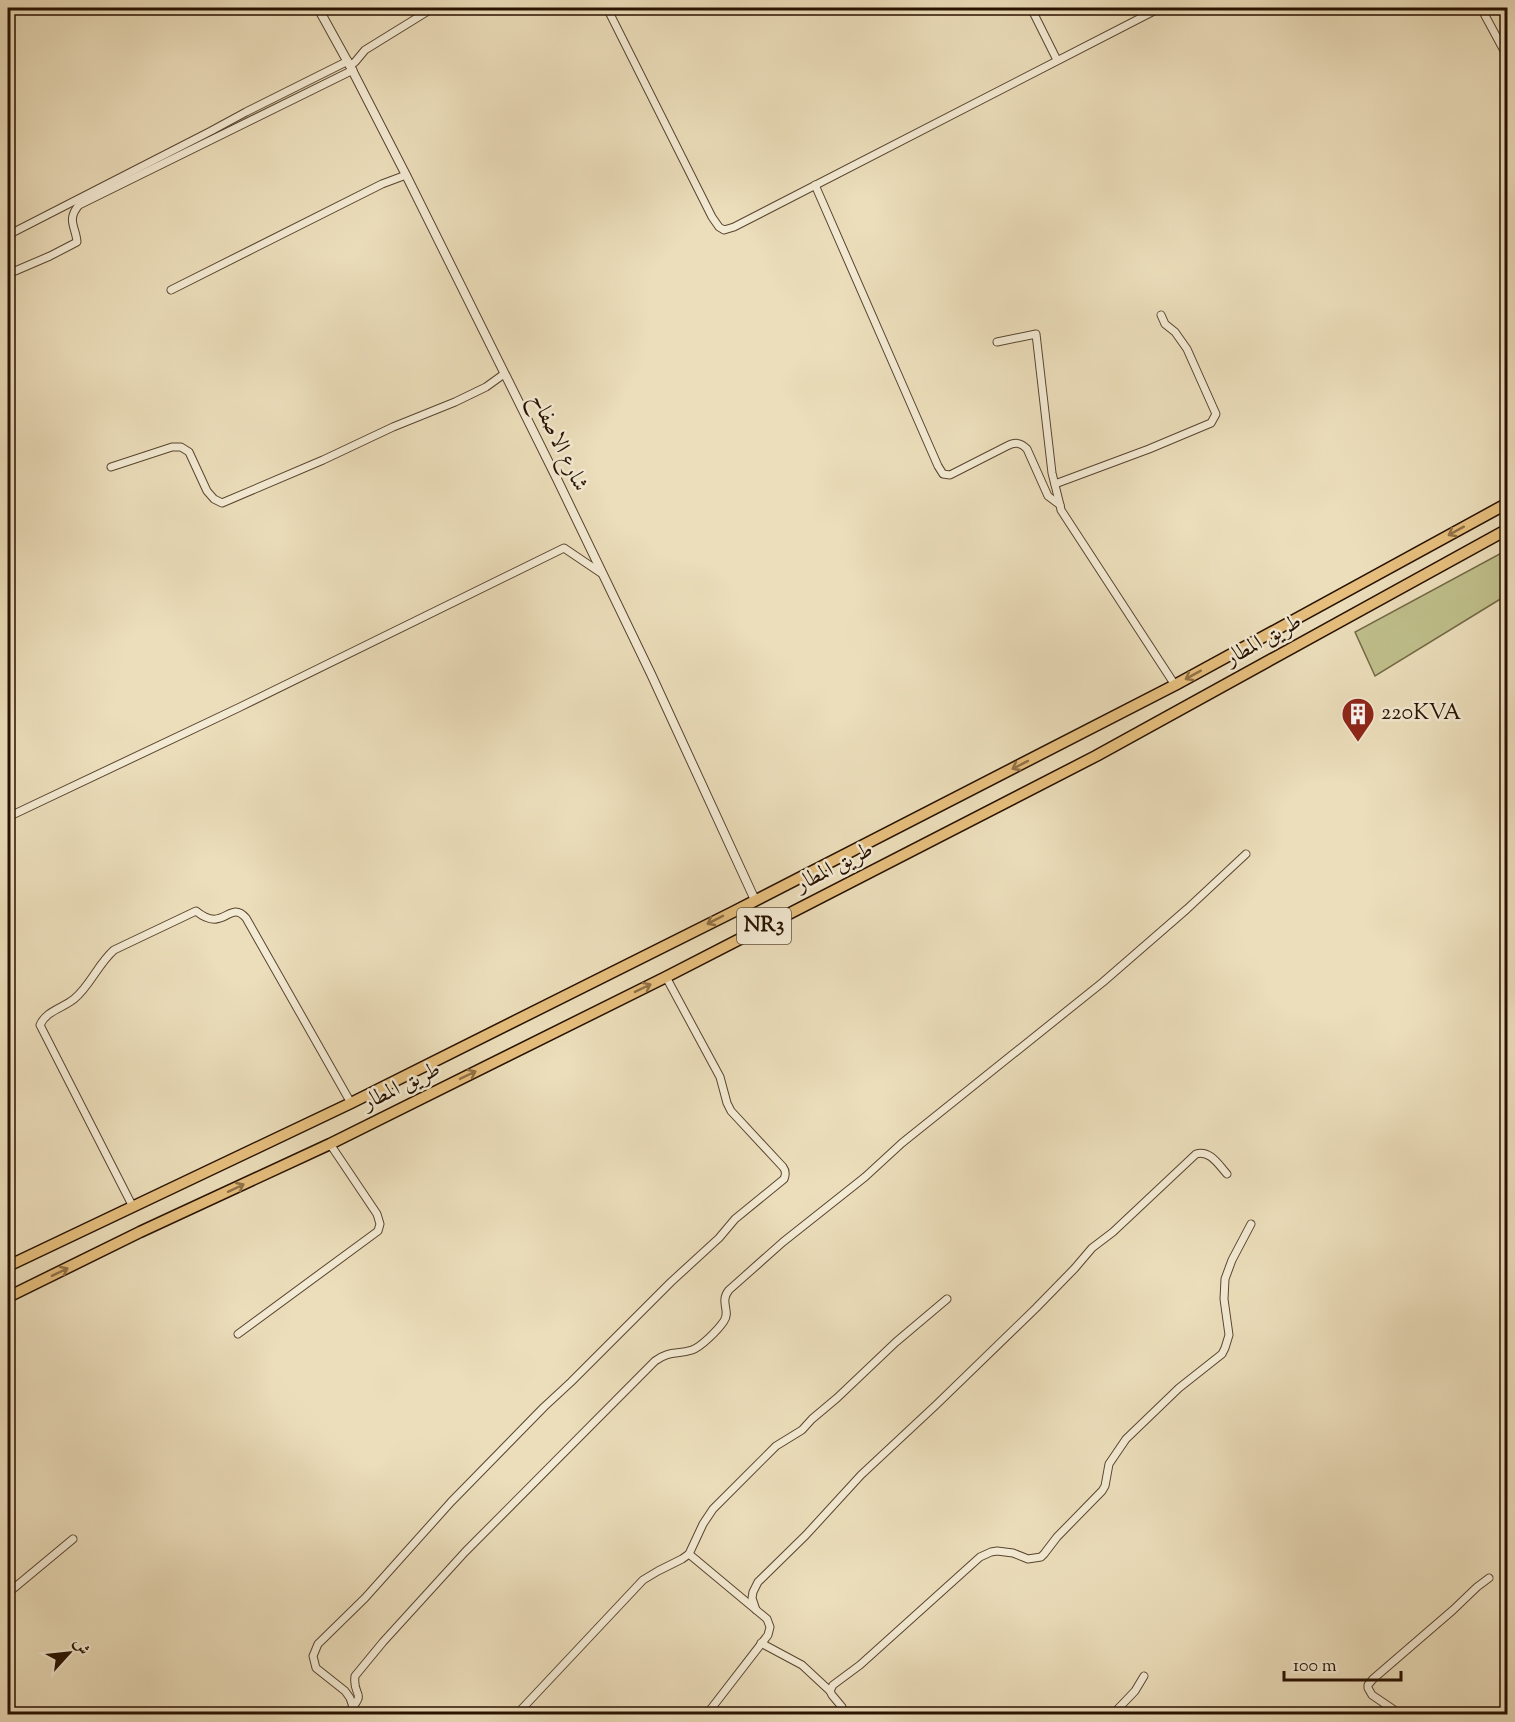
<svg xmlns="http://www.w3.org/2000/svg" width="1515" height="1722" viewBox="0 0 1515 1722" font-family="'Sorts Mill Goudy',Amiri,serif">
<rect width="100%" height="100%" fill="#ecdebb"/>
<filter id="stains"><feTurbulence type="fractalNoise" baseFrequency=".00333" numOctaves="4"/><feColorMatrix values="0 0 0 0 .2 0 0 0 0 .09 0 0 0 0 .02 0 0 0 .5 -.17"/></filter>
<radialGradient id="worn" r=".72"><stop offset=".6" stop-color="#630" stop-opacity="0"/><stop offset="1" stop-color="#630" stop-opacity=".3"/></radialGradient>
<polygon fill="#bfbf8b" stroke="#736846" stroke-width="1.5" points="1507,550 1507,595 1375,676 1355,632"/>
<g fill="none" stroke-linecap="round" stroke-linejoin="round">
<g stroke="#58442f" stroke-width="9">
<g id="minor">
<polyline points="607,8 712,217 719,227 724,230 734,227 1160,8"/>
<polyline points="1031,8 1057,60"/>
<polyline points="1481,8 1508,58"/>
<polyline points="350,66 355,62 365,50 433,8"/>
<path d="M815 185 938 466 943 474 950 475 1007 446C1015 442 1020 442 1027 449L1048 496 1060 505 1061 510 1175 685"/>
<polyline points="8,235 211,131 246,112 348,61"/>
<path d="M8 274 50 256 77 242C76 227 66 220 79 205L353 70"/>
<polyline points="171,290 382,184 406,175"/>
<polyline points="997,342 1036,334 1052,473 1060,505"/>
<polyline points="111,467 172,447 181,447 189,452 207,491 214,499 222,503 323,460 393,427 455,402 486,387 504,374"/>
<polyline points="1055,484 1149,449 1211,423 1216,414 1187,349 1175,332 1165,324 1161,315"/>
<polyline points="8,817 238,708 564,548 601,573"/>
<path d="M133 1207 40 1025C46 1011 63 1008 74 999 90 986 98 964 114 950L196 911C224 934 229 899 246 918L351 1103"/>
<polyline points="238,1334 378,1231 380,1224 377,1214 330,1144"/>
<polyline points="689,1554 767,1619 770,1627 768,1635 707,1714"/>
<polyline points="8,1593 73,1539"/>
<path d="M756 1610 752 1598 753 1592 758 1582 806 1535 861 1475 936 1405 1036 1308 1075 1268 1092 1248 1113 1232 1196 1154C1210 1150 1218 1164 1227 1174"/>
<polyline points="761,1643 802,1665 830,1691"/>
<path d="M353 1707 350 1698 345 1691 316 1668 313 1656 318 1644 365 1598 451 1502 544 1407 571 1382 671 1282 719 1238 735 1219 784 1179C786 1174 786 1171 783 1167L731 1111 727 1103 720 1077 666 977"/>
<path d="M347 1714C369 1689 352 1699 355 1676L383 1642 465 1552 655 1361C670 1350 677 1355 692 1350 701 1347 718 1330 724 1321 731 1311 719 1302 729 1290L783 1242 865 1177 902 1143 1103 982 1187 909 1246 854"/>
<polyline points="517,1714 643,1580 658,1571 682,1559 689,1554 703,1524 713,1509 776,1446 802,1430 812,1419 837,1398 896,1342 947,1299"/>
<polyline points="844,1714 842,1707 832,1695 830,1691 833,1685 860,1665 980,1557 991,1552 997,1551 1013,1553 1028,1559 1041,1557 1044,1554 1057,1537 1102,1491 1105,1486 1109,1464 1126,1439 1179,1388 1222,1354 1225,1348 1229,1335 1224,1299 1225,1279 1232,1260 1251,1224"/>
<polyline points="1113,1714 1135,1691 1144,1676"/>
<polyline points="1400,1714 1372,1695 1368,1688 1368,1685 1373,1679 1453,1610 1477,1587 1489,1578"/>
</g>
</g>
<g stroke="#58442f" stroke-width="10">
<polyline id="tertiary" points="318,8 350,66 406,175 557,479 651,674 755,900"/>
</g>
<g stroke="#271100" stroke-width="13">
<g id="trunk">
<polyline points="8,1266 351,1103 733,912 1175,685 1508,503"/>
<polyline points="8,1297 140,1232 330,1144 666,977 1096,756 1508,529"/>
</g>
</g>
<use href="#minor" stroke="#f3ead3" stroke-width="7"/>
<use href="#tertiary" stroke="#f3ead3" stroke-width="8"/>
<use href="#trunk" stroke="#e6bf7e" stroke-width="10"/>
</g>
<defs><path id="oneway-shaft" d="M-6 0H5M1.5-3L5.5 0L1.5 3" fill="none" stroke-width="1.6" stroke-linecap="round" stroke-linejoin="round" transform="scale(1.5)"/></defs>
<g stroke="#907145">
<use href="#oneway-shaft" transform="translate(1456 531) rotate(151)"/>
<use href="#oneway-shaft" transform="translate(1193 675) rotate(151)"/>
<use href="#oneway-shaft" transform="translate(1020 765) rotate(153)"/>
<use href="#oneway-shaft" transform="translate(715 920) rotate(153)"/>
<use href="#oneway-shaft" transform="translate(643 988) rotate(-26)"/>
<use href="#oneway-shaft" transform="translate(468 1075) rotate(-26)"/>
<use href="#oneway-shaft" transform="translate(236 1188) rotate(-25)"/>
<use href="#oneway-shaft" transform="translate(60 1272) rotate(-26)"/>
</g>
<defs>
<g id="building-pin" transform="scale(1.725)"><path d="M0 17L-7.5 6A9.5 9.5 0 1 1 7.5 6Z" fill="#8f2418" stroke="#f3ead3"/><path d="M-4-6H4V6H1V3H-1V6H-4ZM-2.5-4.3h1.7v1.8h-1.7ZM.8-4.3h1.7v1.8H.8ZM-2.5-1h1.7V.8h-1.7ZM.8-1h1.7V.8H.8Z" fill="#fff"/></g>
</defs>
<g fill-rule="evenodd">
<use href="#building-pin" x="1358" y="714"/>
</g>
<g text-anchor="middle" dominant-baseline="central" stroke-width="5" stroke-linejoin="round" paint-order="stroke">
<rect fill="#f3ead3" stroke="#64523f" stroke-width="1.5" x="737" y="908" width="54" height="36" rx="4.5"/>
<g font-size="21" font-weight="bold" fill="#271100">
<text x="764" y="926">NR3</text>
</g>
<g font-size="22" fill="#271100" stroke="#f3ead3">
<text transform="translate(558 443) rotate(64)">شارع الاصفاح</text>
<text transform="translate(1264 641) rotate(-29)">طريق المطار</text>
<text transform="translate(835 868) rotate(-27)">طريق المطار</text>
<text transform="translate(402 1087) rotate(-26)">طريق المطار</text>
</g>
<g font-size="22" fill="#271100" stroke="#f3ead3" text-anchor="start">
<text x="1381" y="714">220KVA</text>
</g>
</g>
<rect width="1515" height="1722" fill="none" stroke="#ecdebb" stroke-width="30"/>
<rect x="9" y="9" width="1497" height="1704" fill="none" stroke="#271100" stroke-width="3"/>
<rect x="15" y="15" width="1485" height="1692" fill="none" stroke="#271100" stroke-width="1.5"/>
<g transform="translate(69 1653) rotate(63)" stroke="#f3ead3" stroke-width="4.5" paint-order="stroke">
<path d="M0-4.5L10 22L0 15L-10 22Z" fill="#271100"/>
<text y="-9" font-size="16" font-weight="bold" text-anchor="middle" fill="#271100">ش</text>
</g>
<path d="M1284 1671v9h117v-9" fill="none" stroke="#271100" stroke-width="3"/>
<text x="1293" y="1671" font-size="18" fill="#271100" stroke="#f3ead3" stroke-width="4.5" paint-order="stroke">100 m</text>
<rect width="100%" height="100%" filter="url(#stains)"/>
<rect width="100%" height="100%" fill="url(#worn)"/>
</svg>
